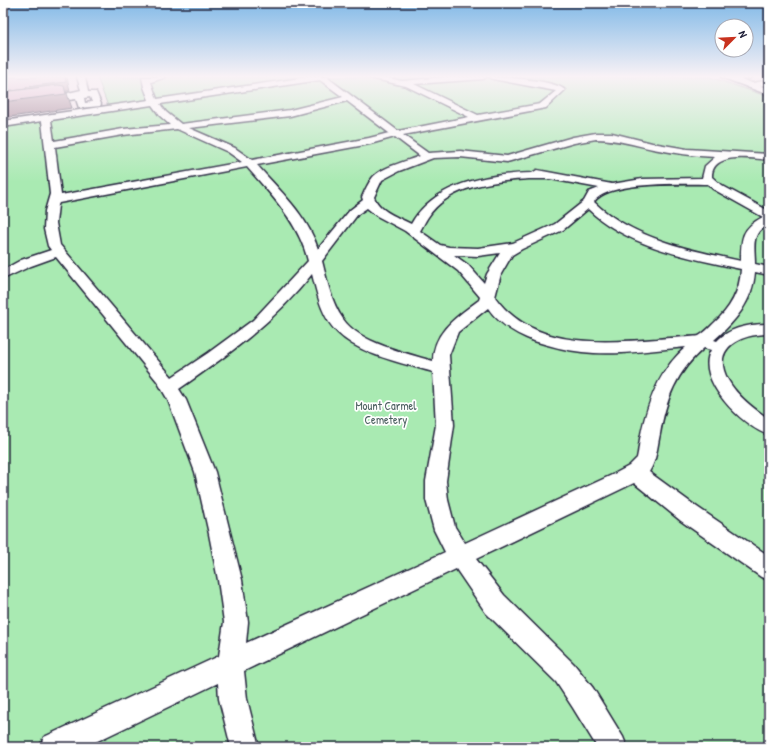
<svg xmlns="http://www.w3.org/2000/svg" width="772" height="750" viewBox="0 0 772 750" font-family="'Patrick Hand',sans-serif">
<rect width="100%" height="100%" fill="#f2e3eb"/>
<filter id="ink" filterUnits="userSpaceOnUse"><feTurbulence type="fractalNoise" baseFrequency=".025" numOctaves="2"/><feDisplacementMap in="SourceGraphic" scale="8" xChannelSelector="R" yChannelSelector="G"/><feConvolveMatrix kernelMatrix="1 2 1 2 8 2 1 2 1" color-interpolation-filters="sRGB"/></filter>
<g filter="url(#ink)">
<polygon fill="#a9eab2" stroke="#668676" points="97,77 710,77 769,97 769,747 3,747 3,121 108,106"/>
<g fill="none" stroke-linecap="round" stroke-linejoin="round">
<g stroke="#22223b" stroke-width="3">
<g id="minor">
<path d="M77 77H85L88 92H96L101 104 100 106 79 108 76 99 3 109V103L67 95 68 93 81 90ZM90 97 92 102 85 103 84 98Z"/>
<path d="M142 77H166L151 82 157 99 308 77H329L328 78 398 131 469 117 406 86 366 77H384L402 81 444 77H487L483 79 414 84 478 115 540 104 556 91 493 79 489 77C505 77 555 80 565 90L546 108 403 135 428 153 460 151 507 156 573 137 596 133H612L652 143 687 149 769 154V160C753 158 711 151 712 177L721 185 769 211V224C750 233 755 246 755 264L769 267V275L755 272C753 301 735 322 714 340L717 341C730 327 751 324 769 324V334C742 334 710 347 728 380 737 396 754 409 769 419V435C743 427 694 379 711 350L704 348C676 372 666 399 660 434 657 447 657 459 649 472L697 507 769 556V580L761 577 681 521 634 483 476 559 504 595 574 664 593 688 623 737 627 747H597L573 708 556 682 486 613 456 569 244 671 247 699 259 747H231L219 699 218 683 85 747H40L44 737 219 656 224 622 218 580 209 534 195 472 168 400 157 381 56 257 31 266 3 279V270L21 260 51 250 48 246 44 229 45 211 50 194 42 121 3 127V121L149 100 144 87ZM320 80 343 97 290 110 181 124 166 112 160 104ZM347 101 389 133 369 138 252 160 235 148 189 128 290 116ZM152 105 160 116 170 125 123 129 54 141 51 120ZM177 129 228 152 242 162 61 195 55 147 123 135ZM395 137 420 156C407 161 382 167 373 177 368 183 365 190 362 197L363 200 350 210 318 249C308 216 279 190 257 165L370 144ZM596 139C616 139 634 145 653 149 674 153 694 156 715 157L705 166 702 178 642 179 612 184 537 170 532 173C488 174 434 183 411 224 398 217 380 212 374 197L382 180 399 171 433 158 460 157 507 162 574 143ZM247 167C272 196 299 223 308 261L253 320 208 353 172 377 60 245 56 223 58 205 59 203ZM529 179H550L599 188 589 192 584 201 555 224 513 243 478 248 449 247 440 245 420 231C423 226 425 221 428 217 449 185 495 181 529 179ZM708 184 713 189 763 217C741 228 741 239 741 261 690 250 633 239 594 202 607 181 683 184 708 184ZM367 208 377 216 405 231 458 271 480 297 479 300C458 316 433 331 433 361 406 353 359 343 343 319 331 302 327 280 322 261L358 214ZM588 209C627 247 689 258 741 269 740 292 730 309 713 324 709 328 704 333 699 336 696 337 664 338 657 339 600 343 532 349 495 297L501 274 512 255 522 249 563 230ZM500 253 487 274 484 283 468 265 454 255 478 256ZM312 274C317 294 322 318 338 333 360 355 403 363 433 372L436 425 426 481V500L434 530 445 552 246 643 248 622 242 580 215 472 186 400 179 389C227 356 275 321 312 274ZM488 308C499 324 516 334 534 341 550 346 565 350 582 352 616 356 652 350 686 347 660 369 648 401 641 434 639 442 639 450 637 458L629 466 614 474 465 543 455 527 448 500 446 481 454 425 449 355 458 332Z"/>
<polygon points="769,80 769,84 750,88 746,86 747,84"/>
</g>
</g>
<g stroke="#22223b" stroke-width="3">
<polygon id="major" points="721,77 735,77 769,89 769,95"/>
</g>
<use href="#minor" fill="#fff" fill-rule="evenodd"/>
<use href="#major" fill="#fff" fill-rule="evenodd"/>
</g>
<polygon fill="#b68aa2" stroke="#22223b" points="741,77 752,77 751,79 747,80 741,78"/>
<g fill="#947184" stroke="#22223b">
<polygon points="65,77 67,77 70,91 66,91 72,108 3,118 3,91 26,87"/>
<polygon points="748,77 752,77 751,79 747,80"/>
</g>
<g fill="#d4a1bc" stroke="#22223b">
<polygon points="9,77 65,77 66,82 26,87 26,89 13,91 13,90 3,91 3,78"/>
<polygon points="58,85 64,86 66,94 3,102 3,92"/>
</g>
</g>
<linearGradient id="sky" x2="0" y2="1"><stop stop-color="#81b9e7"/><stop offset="0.42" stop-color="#f9f2f6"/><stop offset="1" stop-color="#f9f2f6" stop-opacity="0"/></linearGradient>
<rect width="772" height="182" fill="url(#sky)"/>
<g text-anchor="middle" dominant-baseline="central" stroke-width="3.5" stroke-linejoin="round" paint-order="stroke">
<g font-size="12" fill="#4a5e5f" stroke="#fff">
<text x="386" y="405">Mount Carmel<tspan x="386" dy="14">Cemetery</tspan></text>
</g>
</g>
<rect width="772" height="750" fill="none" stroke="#fff" stroke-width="16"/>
<rect x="8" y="8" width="756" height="734" fill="none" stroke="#22223b" stroke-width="1.5" filter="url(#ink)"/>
<g transform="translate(734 38) rotate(66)"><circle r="19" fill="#ffffff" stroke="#a7a7b1"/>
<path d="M0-3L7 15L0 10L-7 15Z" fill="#c8321e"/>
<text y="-6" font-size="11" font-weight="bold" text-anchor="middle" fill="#22223b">N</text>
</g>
</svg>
